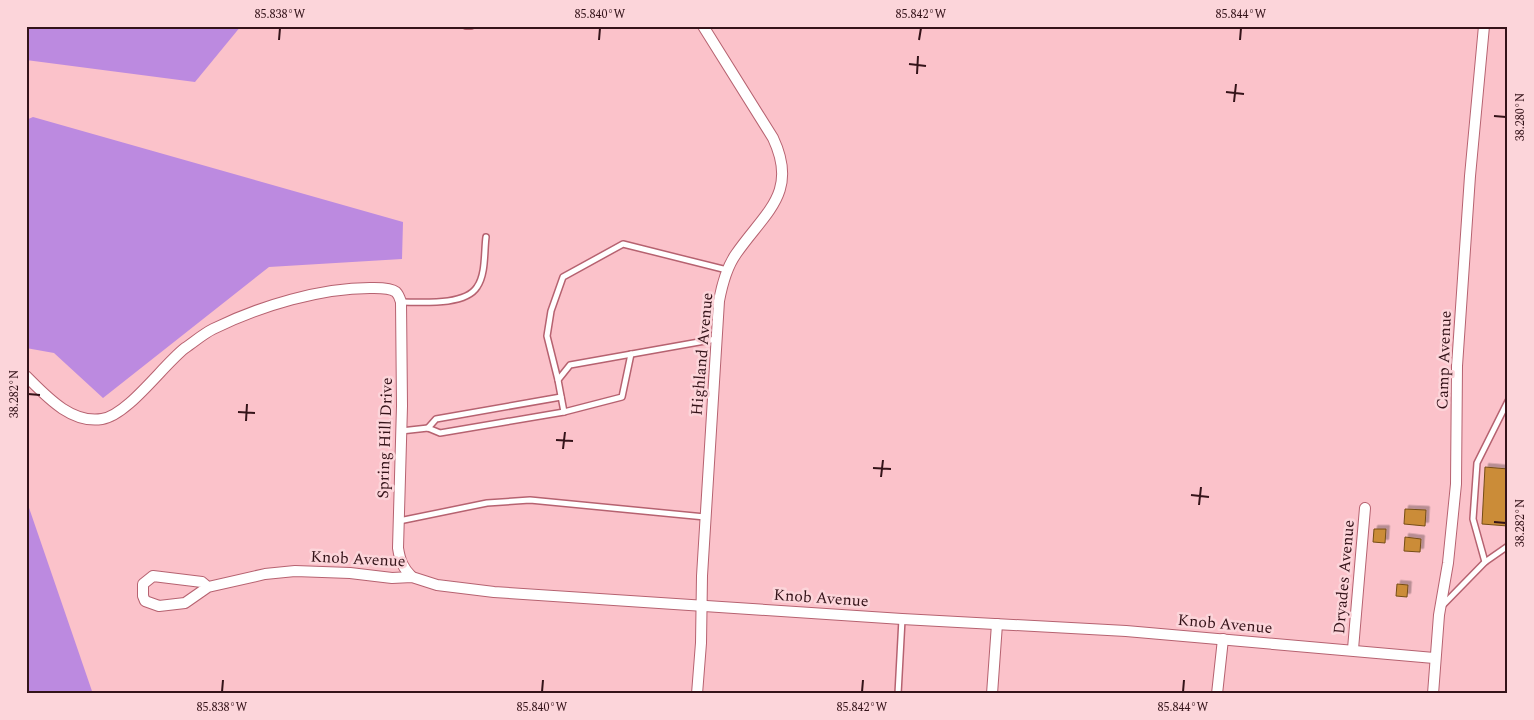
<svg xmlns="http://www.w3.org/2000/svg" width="1534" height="720" viewBox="0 0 1534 720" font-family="Spectral,serif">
<defs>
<filter id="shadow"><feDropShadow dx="3.5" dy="-3.5" stdDeviation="0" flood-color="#0004"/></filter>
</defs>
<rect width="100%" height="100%" fill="#fbc2ca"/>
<g fill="#bc8ae0">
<polygon points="26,26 241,26 195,82 26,60"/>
<polygon points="33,117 403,222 402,259 269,267 103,398 54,353 26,348 26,120"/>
<polygon points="26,499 93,694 26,694"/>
</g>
<g fill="#cb8c39" stroke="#754d16" filter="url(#shadow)">
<polygon points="1485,467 1508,469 1508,526 1482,524"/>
<polygon points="1405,509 1426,510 1425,526 1404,524"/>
<polygon points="1374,529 1386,529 1385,543 1373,542"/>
<polygon points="1405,537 1421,539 1420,552 1404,551"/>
<polygon points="1397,584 1408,585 1407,597 1396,596"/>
</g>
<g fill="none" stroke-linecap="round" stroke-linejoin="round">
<g stroke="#b66270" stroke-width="8">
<g id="lane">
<polyline points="466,26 471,26"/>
<path d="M401 302C421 302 465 306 477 287 486 274 484 252 486 237"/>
<polyline points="558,380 547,336 551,311 563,277 623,244 727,270"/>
<polyline points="564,412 558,380 570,365 716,339"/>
<polyline points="428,428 436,419 561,397"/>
<polyline points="401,431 428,428 440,433 564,412 622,397 631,354"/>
<polyline points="399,521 487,503 530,500 705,517"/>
<polyline points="1485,562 1473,519 1477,463 1508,401"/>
<polyline points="1442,606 1485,562 1508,546"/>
<polyline points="898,694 902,619"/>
</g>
</g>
<g stroke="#b66270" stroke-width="12">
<g id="street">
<path d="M26 376C46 396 71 424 102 419 128 415 163 365 185 348 194 342 203 334 213 329 260 306 322 287 374 288 380 288 391 288 396 292 399 295 400 299 401 302L402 406 398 548C400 561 403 568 412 577"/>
<polyline points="208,587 202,582 153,576 143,584 143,596 145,601 159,606 185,603 208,587 265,574 295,571 350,573 392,578 412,577 437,585 494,592 902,619 1126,631 1434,658"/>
<polyline points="1353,649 1365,508"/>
<path d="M697 694 701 643 702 576 719 301C722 285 726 268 736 254 765 212 799 193 773 138L703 26"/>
<polyline points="992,694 997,624"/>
<polyline points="1217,694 1223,639"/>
<polyline points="1433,694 1439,615 1448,563 1456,484 1457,366 1470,176 1484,26"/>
</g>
</g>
<use href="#lane" stroke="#fff" stroke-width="5"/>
<use href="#street" stroke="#fff" stroke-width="10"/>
</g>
<path fill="none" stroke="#341319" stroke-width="2" d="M279 40 280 28M599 40 600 28M919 40 921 28M1240 40 1241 28M909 64 926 66M917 74 918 56M1226 92 1244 94M1234 102 1236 84M1494 116 1506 117M28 394 40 395M238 412 255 413M246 421 247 404M556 440 573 441M563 449 565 432M873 468 891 469M881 477 883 460M1191 495 1209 497M1199 505 1201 487M1494 522 1506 523M222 692 223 680M542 692 543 680M862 692 863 680M1183 692 1184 680"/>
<g text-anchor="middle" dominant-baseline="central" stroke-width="5" stroke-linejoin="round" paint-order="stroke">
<g font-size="16" fill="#341319" stroke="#fcd5da">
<text transform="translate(702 354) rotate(-85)">Highland Avenue</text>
<text transform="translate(1444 360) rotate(-88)">Camp Avenue</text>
<text transform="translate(385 438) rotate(-88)">Spring Hill Drive</text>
<text transform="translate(358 559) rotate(3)">Knob Avenue</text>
<text transform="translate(1344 577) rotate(-85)">Dryades Avenue</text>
<text transform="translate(821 598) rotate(4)">Knob Avenue</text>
<text transform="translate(1225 624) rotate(5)">Knob Avenue</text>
</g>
</g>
<rect width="1534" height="720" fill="none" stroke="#fcd5da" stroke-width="55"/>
<rect x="28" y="28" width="1478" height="664" fill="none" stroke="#341319" stroke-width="2"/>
<g font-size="12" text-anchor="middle" fill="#341319">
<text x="280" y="18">85.838°W</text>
<text x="600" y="18">85.840°W</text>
<text x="921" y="18">85.842°W</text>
<text x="1241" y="18">85.844°W</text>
<text transform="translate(1520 117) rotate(-90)" y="4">38.280°N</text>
<text transform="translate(14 394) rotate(-90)" y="4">38.282°N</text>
<text transform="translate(1520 523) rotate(-90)" y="4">38.282°N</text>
<text x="222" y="711">85.838°W</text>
<text x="542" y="711">85.840°W</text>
<text x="862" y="711">85.842°W</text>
<text x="1183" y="711">85.844°W</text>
</g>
</svg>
